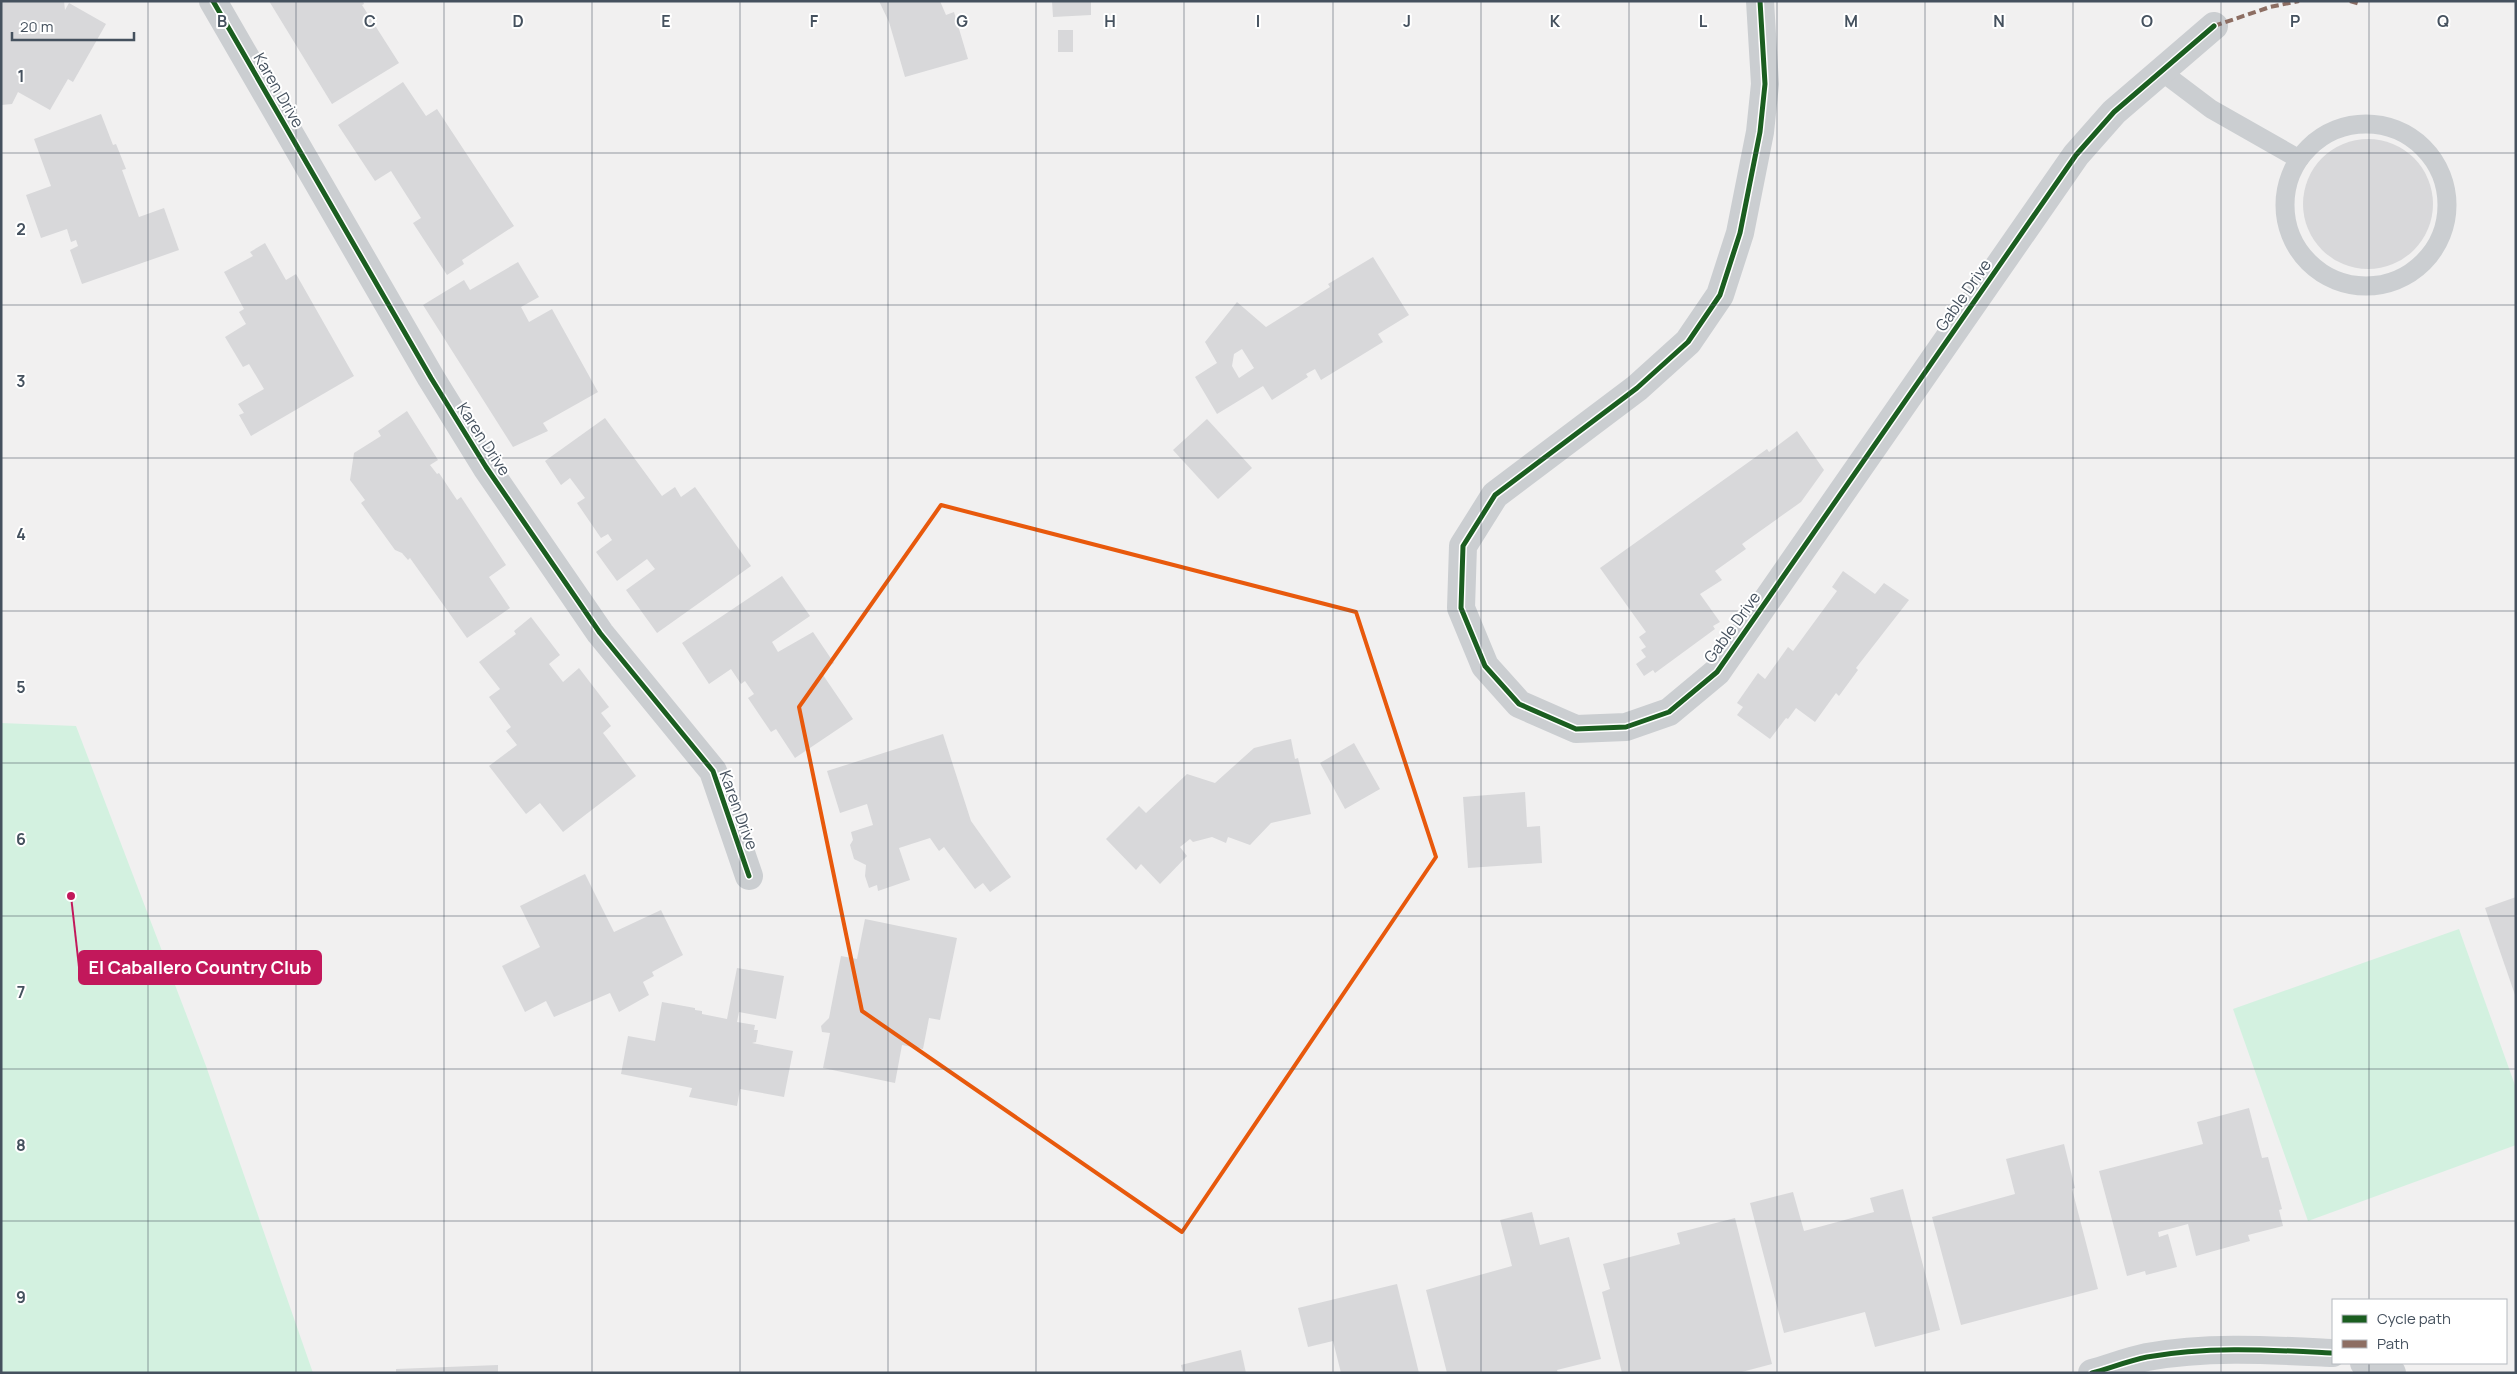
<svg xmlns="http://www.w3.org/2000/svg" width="2517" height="1374" viewBox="0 0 2517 1374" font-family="Manrope,sans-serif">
<rect width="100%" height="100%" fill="#f1f0f0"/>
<g fill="#d3f1e0">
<polygon points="1,723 76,726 206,1066 313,1373 1,1373"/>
<polygon points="2459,929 2516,1088 2516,1145 2308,1221 2233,1009"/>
</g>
<g fill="#d8d8da" fill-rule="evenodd">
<polygon points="1,1 64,1 65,10 69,3 106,24 73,82 68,79 50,110 18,92 12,104 1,105"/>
<polygon points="269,1 363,1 364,4 362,5 399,63 332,104"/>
<polygon points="879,1 940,1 946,15 954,12 968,59 905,77 889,22"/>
<polygon points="1052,1 1091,1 1091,15 1053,17"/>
<rect x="1058" y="30" width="15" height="22"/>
<polygon points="403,82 426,116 437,109 514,226 462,260 464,264 447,275 413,223 421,218 391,171 375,181 338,125"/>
<polygon points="101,114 113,145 116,144 126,169 122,170 139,217 164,208 179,250 82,284 70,250 78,246 76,240 71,242 67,229 41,238 26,195 51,186 34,139"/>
<circle cx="2368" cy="204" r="65"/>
<polygon points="265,243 286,280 296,274 354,376 251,436 239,415 244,413 238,404 264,389 249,364 243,367 225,337 246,324 239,312 244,309 224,272 253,256 250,252"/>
<path d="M1373 257 1409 315 1378 334 1383 342 1321 380 1315 369 1306 374 1308 377 1272 400 1263 386 1217 414 1195 377 1217 363 1205 342 1237 302 1266 327 1330 287 1328 284ZM1242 349 1254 368 1239 378 1232 366 1234 354Z"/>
<polygon points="518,262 539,297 521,307 529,322 552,309 598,392 543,423 548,431 513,447 423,305 464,280 470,290"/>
<polygon points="407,411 438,460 430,465 437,474 439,473 457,500 461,497 506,565 489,577 510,608 467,638 410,558 408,560 402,553 395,550 361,503 365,500 350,480 354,453 381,436 378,431"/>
<polygon points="605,418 662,496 675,487 681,497 695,487 751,566 657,633 626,590 655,569 647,559 617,581 596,552 612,540 608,534 601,538 577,503 585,498 570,478 561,485 545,461"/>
<polygon points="1207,419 1252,468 1218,499 1173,450"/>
<polygon points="1797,431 1824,470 1801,502 1742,544 1746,549 1715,571 1722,580 1700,594 1720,622 1713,626 1715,629 1655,673 1653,670 1644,676 1636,664 1646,657 1641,650 1646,647 1639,637 1646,632 1600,568 1767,449 1769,452"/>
<polygon points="1843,571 1875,594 1884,583 1909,600 1856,668 1858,670 1839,696 1836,693 1815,722 1796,708 1788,719 1786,718 1770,739 1737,715 1743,707 1737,703 1758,673 1765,679 1788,647 1793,651 1837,591 1832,587"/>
<polygon points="782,576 810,616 772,642 778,652 813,632 834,663 821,672 853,719 795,758 776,729 771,732 748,698 754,694 745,681 741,684 731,669 709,684 682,643"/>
<polygon points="531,617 560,655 549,664 563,682 579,668 609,707 601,713 611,726 603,733 636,776 563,832 540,803 526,814 489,766 517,745 506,731 511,727 489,697 500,689 479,662 516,634 514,631"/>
<polygon points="943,734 971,821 1011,877 990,892 983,883 975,889 944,847 939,851 930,838 899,848 910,880 878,891 877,885 869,888 865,876 866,865 854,859 850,845 853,840 851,832 873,825 867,804 840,813 827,771"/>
<polygon points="1291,739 1295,759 1298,758 1311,814 1271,823 1250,845 1228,837 1226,843 1212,837 1193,842 1190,839 1180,847 1187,856 1160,884 1141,864 1136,870 1106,839 1139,806 1146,813 1187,774 1215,783 1254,748"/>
<polygon points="1354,743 1380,789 1345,809 1320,763"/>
<polygon points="1525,792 1527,827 1540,826 1542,863 1468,868 1463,797"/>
<polygon points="585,874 614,932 661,910 683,955 652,972 654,976 643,982 649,995 619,1012 610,993 554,1017 546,1001 525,1012 502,966 540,947 520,906"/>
<polygon points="2516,897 2516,995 2515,995 2485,908"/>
<polygon points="865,919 957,938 940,1020 929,1018 923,1049 902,1045 895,1083 823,1068 830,1033 822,1032 821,1026 829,1018 841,956 857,959"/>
<polygon points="737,968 784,976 776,1019 739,1012 737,1022 755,1025 754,1030 758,1030 756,1042 752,1043 793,1051 784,1097 740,1089 737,1106 689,1097 692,1088 621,1074 628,1036 655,1041 662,1002 695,1008 695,1010 702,1011 702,1014 727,1019"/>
<polygon points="2249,1108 2262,1158 2268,1157 2282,1209 2279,1210 2283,1226 2248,1235 2250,1241 2196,1256 2188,1224 2158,1232 2159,1237 2168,1234 2177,1267 2146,1275 2145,1271 2127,1276 2099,1171 2203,1144 2197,1122"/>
<polygon points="2064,1144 2075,1188 2072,1189 2098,1289 1961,1325 1932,1217 2015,1194 2006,1159"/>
<polygon points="1903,1189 1940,1330 1875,1347 1865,1312 1784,1333 1750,1203 1793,1192 1804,1231 1874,1212 1870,1198"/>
<polygon points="1532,1212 1540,1245 1569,1237 1601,1359 1557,1370 1558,1373 1447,1373 1426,1290 1512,1266 1500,1220"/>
<polygon points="1735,1218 1772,1364 1738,1373 1622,1373 1602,1292 1610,1289 1603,1264 1680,1244 1677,1233"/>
<polygon points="1397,1284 1419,1373 1341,1373 1333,1341 1308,1347 1298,1308"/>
<polygon points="1241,1350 1246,1373 1183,1373 1181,1365"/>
<polygon points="498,1365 498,1373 396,1373 396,1369"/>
</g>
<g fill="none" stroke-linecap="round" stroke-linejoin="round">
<g stroke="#cbced1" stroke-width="19">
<polyline points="2162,72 2211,109 2299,159"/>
<circle cx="2366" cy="205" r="81"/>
</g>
<g stroke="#cbced1" stroke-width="28">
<polyline points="213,1 431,378 486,467 600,633 713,771 749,876"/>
<polyline points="1760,1 1765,84 1760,132 1740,233 1720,295 1688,342 1637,388 1495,495 1463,546 1461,608 1485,666 1519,704 1576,729 1626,727 1669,712 1717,672 2076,155 2114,112 2214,26"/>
<polyline points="2364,1363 2392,1373"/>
<path d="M2092 1373C2110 1368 2128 1361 2147 1357 2208 1346 2271 1350 2333 1353"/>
</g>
<g stroke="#8d6e63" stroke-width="4" stroke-dasharray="8 4" stroke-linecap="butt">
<polyline points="2350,1 2360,4"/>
<polyline points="2214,26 2270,7 2299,1"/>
</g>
<g stroke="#fff" stroke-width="8">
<g id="cycleway">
<polyline points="213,1 431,378 486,467 600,633 713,771 749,876"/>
<polyline points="1760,1 1765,84 1760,132 1740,233 1720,295 1688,342 1637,388 1495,495 1463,546 1461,608 1485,666 1519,704 1576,729 1626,727 1669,712 1717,672 2076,155 2114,112 2214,26"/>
<path d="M2092 1373C2110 1368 2128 1361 2147 1357 2208 1346 2271 1350 2333 1353"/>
</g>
</g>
<use href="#cycleway" stroke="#1b5e20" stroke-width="5"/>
</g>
<path fill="none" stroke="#e8590c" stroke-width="4" stroke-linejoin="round" d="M941 505 1356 612 1436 857 1182 1232 862 1011 799 707Z"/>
<path fill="none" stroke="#45515e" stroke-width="1" stroke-opacity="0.55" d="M148 1V1373M296 1V1373M444 1V1373M592 1V1373M740 1V1373M888 1V1373M1036 1V1373M1184 1V1373M1333 1V1373M1481 1V1373M1629 1V1373M1777 1V1373M1925 1V1373M2073 1V1373M2221 1V1373M2369 1V1300M1 153H2516M1 305H2516M1 458H2516M1 611H2516M1 763H2516M1 916H2516M1 1069H2516M1 1221H2516M2369 1363V1373"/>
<g text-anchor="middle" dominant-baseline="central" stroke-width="4" stroke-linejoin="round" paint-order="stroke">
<g font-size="16" fill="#45515e" stroke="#fff">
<text transform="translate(279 90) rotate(60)">Karen Drive</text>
<text transform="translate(1963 295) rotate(-55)">Gable Drive</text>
<text transform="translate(484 439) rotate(57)">Karen Drive</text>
<text transform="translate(1732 627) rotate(-54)">Gable Drive</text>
<text transform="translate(739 810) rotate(70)">Karen Drive</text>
</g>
</g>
<g font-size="16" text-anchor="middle" font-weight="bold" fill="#45515e" stroke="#fff" stroke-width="4" stroke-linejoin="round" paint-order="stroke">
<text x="222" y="27">B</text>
<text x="370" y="27">C</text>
<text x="518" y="27">D</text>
<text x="666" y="27">E</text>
<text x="814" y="27">F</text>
<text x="962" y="27">G</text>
<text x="1110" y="27">H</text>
<text x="1258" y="27">I</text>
<text x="1407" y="27">J</text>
<text x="1555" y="27">K</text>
<text x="1703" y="27">L</text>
<text x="1851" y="27">M</text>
<text x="1999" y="27">N</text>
<text x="2147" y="27">O</text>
<text x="2295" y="27">P</text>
<text x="2443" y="27">Q</text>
<text x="21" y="82">1</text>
<text x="21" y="235">2</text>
<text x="21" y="387">3</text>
<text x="21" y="540">4</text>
<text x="21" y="693">5</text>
<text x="21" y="845">6</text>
<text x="21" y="998">7</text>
<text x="21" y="1151">8</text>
<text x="21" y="1303">9</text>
</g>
<path fill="none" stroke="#c2185b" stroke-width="2" d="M71 896L79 967"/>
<circle fill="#c2185b" stroke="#fff" stroke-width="2" cx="71" cy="896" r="5"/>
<rect fill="#c2185b" stroke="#c2185b" stroke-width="2" x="79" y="951" width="242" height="33" rx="5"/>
<g font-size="18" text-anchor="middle" font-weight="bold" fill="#fff">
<text x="200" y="974">El Caballero Country Club</text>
</g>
<rect width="2517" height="1374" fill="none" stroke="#45515e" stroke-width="5"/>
<rect x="2332" y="1299" width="175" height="65" fill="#ffffff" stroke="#b5b9bf"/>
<rect x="2342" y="1315" width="25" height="8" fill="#1b5e20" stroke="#b5b9bf"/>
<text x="2377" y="1324" font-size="15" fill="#45515e">Cycle path</text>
<rect x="2342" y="1340" width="25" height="8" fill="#8d6e63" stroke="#b5b9bf"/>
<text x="2377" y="1349" font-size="15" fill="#45515e">Path</text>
<path d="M12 32v8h122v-8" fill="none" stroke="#45515e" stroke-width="2.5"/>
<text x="20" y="32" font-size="15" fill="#45515e" stroke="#ffffff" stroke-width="4" paint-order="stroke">20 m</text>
</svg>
